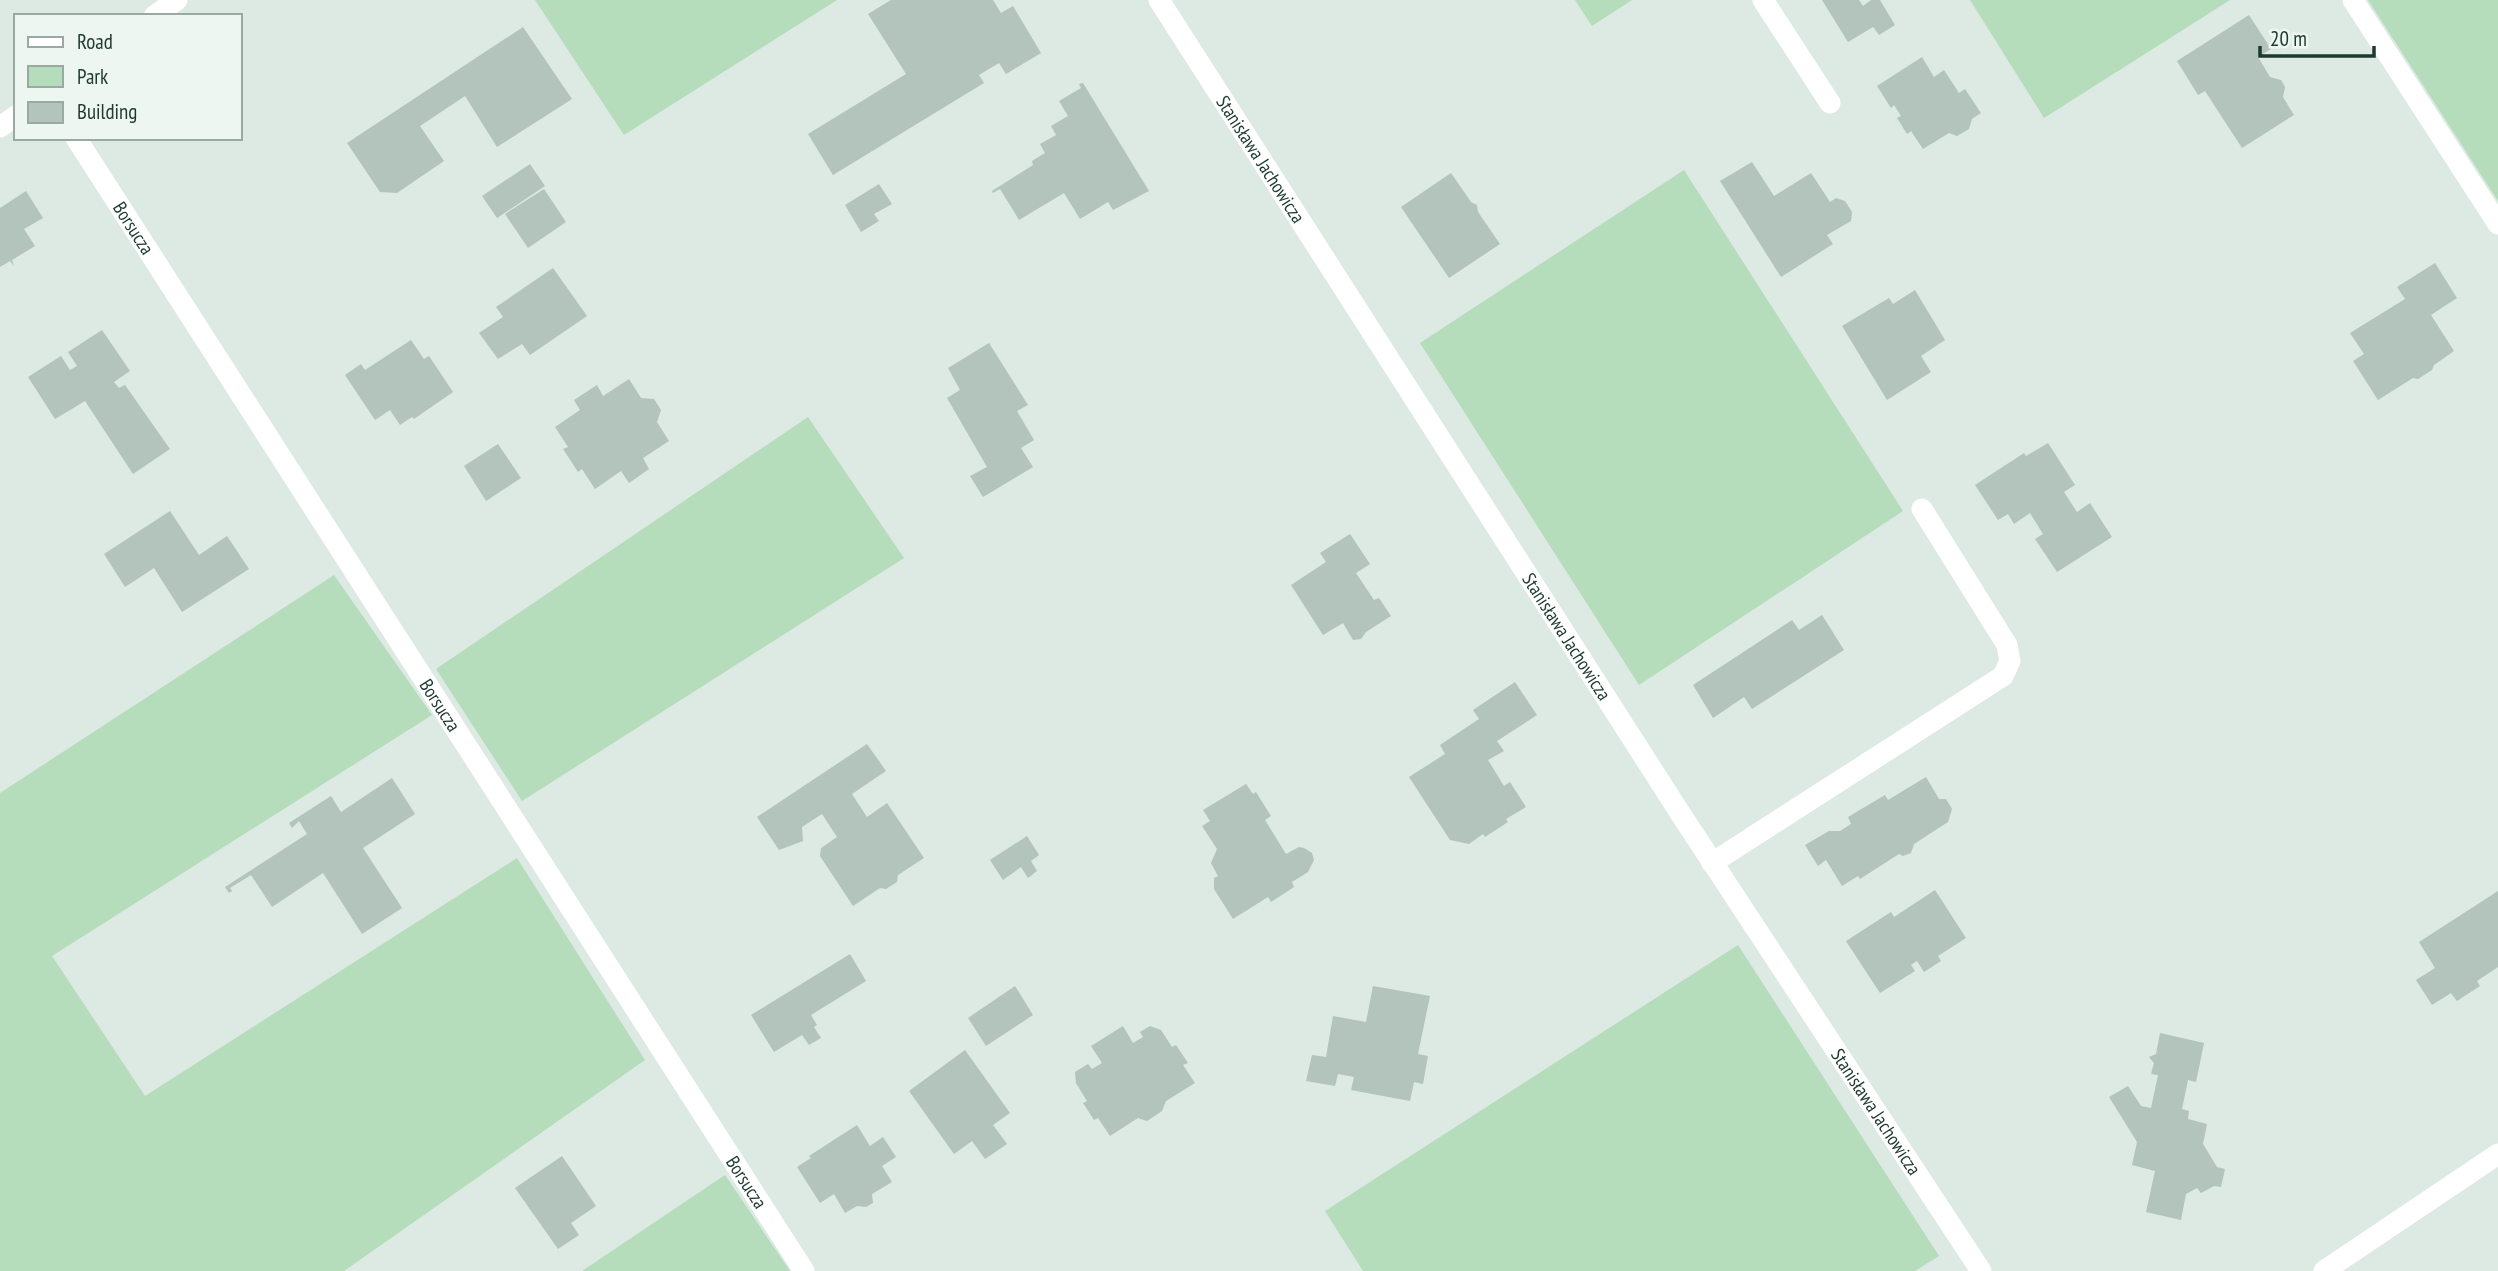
<svg xmlns="http://www.w3.org/2000/svg" width="2498" height="1271" viewBox="0 0 2498 1271" font-family="'PT Sans Narrow',sans-serif">
<rect width="100%" height="100%" fill="#dde9e3"/>
<g fill="#b5dcbb">
<polygon points="535,0 837,0 624,135"/>
<polygon points="1575,0 1632,0 1592,26"/>
<polygon points="1970,0 2230,0 2044,118"/>
<polygon points="2368,0 2498,0 2498,201"/>
<polygon points="1684,170 1903,511 1639,685 1420,343"/>
<polygon points="808,417 904,558 522,801 436,669"/>
<polygon points="334,575 432,715 52,956 145,1096 517,858 645,1060 344,1271 0,1271 0,793"/>
<polygon points="1738,945 1939,1256 1915,1271 1363,1271 1325,1211"/>
<polygon points="725,1175 790,1271 582,1271"/>
</g>
<g fill="#b2c4bb">
<polygon points="891,0 993,0 1001,13 1013,6 1041,53 1006,74 999,63 979,75 984,83 833,175 808,134 906,74 868,14"/>
<polygon points="1822,0 1859,0 1863,6 1871,0 1880,0 1895,25 1879,35 1873,27 1848,42"/>
<polygon points="2249,15 2271,49 2258,57 2270,77 2281,80 2285,87 2283,97 2294,115 2242,148 2205,91 2198,95 2177,61"/>
<polygon points="523,27 572,99 497,147 465,96 420,126 444,161 397,193 380,192 347,143"/>
<polygon points="1922,57 1934,77 1944,70 1959,93 1965,89 1981,113 1972,119 1969,129 1957,136 1949,133 1923,149 1911,131 1907,134 1897,118 1901,116 1894,105 1891,108 1877,86"/>
<polygon points="1083,83 1149,191 1113,210 1108,202 1080,219 1064,193 1019,220 1000,189 993,193 992,191 1033,165 1032,161 1045,153 1040,144 1056,135 1051,126 1068,116 1059,101 1081,88 1079,84"/>
<polygon points="1752,162 1774,196 1811,173 1830,202 1836,198 1845,201 1852,212 1851,221 1827,235 1833,244 1781,277 1720,181"/>
<polygon points="530,164 545,186 497,218 482,196"/>
<polygon points="1451,173 1471,202 1477,205 1478,212 1500,244 1449,278 1401,207"/>
<polygon points="879,184 892,204 874,214 879,221 861,232 845,205"/>
<polygon points="544,189 566,222 528,248 505,214"/>
<polygon points="26,191 43,218 24,229 35,246 12,260 14,266 10,261 0,267 0,208"/>
<polygon points="2435,263 2457,298 2431,315 2454,351 2434,365 2432,370 2418,379 2413,378 2378,400 2353,361 2364,354 2350,333 2405,299 2397,287"/>
<polygon points="553,268 587,316 530,355 522,344 498,359 479,333 503,317 496,307"/>
<polygon points="1915,290 1945,340 1921,356 1931,372 1887,400 1842,326 1889,298 1893,304"/>
<polygon points="102,330 130,371 114,382 119,388 125,385 170,449 133,474 85,401 55,419 28,377 61,356 70,370 77,366 68,352"/>
<polygon points="411,340 424,359 429,356 453,392 414,419 412,417 400,425 390,410 375,420 345,375 361,364 365,370"/>
<polygon points="989,343 1028,405 1017,411 1034,440 1021,448 1033,467 983,497 970,476 987,467 947,398 960,390 948,368"/>
<polygon points="629,379 641,398 654,399 661,410 657,422 669,441 643,458 649,469 629,483 621,471 595,489 582,469 578,472 563,449 568,447 555,427 580,410 574,400 597,385 603,396"/>
<polygon points="2048,443 2075,485 2064,492 2077,512 2090,503 2112,537 2057,572 2035,539 2043,534 2030,513 2014,524 2008,514 1998,520 1975,485 2024,453 2026,456"/>
<polygon points="498,444 521,478 486,501 464,466"/>
<polygon points="170,511 199,555 227,536 249,569 182,612 154,568 125,587 104,554"/>
<polygon points="1350,534 1370,564 1356,573 1374,600 1379,598 1391,616 1366,632 1361,639 1353,640 1343,623 1323,635 1291,585 1326,562 1320,553"/>
<polygon points="1822,615 1844,650 1752,709 1744,697 1713,718 1693,685 1792,620 1799,630"/>
<polygon points="1515,682 1537,715 1497,741 1504,751 1488,760 1504,786 1510,782 1526,807 1506,819 1508,822 1485,837 1483,834 1469,844 1450,840 1409,777 1445,754 1440,745 1479,719 1473,710"/>
<polygon points="867,744 886,771 852,794 867,817 887,803 924,858 898,875 897,882 886,889 880,888 853,906 820,856 821,848 837,837 822,814 802,827 803,841 779,850 757,817"/>
<polygon points="1926,777 1939,799 1946,799 1952,809 1948,822 1914,844 1911,853 1903,856 1899,854 1860,879 1858,876 1842,886 1826,860 1818,866 1805,845 1829,831 1840,831 1851,824 1848,817 1885,795 1888,800"/>
<polygon points="392,778 415,814 363,848 402,908 362,934 323,873 272,907 251,875 230,888 232,891 229,893 225,887 307,834 299,821 292,828 289,823 331,796 341,812"/>
<polygon points="1246,784 1253,794 1256,792 1271,816 1265,820 1286,854 1299,847 1304,848 1312,853 1314,860 1308,872 1292,882 1294,887 1271,902 1268,897 1233,919 1214,889 1214,878 1218,876 1211,863 1217,849 1202,826 1210,821 1203,810"/>
<polygon points="1027,836 1039,855 1031,861 1037,871 1028,878 1021,867 1003,880 990,860"/>
<polygon points="1935,890 1966,938 1938,956 1941,961 1924,972 1917,961 1911,965 1915,971 1880,993 1846,941 1891,912 1894,917"/>
<polygon points="2498,891 2498,967 2477,981 2480,986 2457,1001 2451,993 2432,1005 2416,980 2435,968 2419,942"/>
<polygon points="850,954 866,981 811,1015 817,1025 814,1027 821,1038 809,1045 802,1035 774,1052 751,1015"/>
<polygon points="1015,986 1033,1015 986,1046 968,1018"/>
<polygon points="1373,986 1430,996 1418,1054 1428,1056 1423,1084 1414,1082 1410,1101 1351,1090 1354,1077 1338,1074 1335,1086 1306,1081 1312,1055 1326,1057 1333,1016 1366,1022"/>
<polygon points="1123,1026 1133,1043 1143,1037 1140,1032 1150,1026 1161,1030 1172,1047 1176,1045 1188,1063 1183,1065 1195,1083 1166,1101 1162,1111 1147,1121 1138,1118 1110,1136 1098,1118 1094,1120 1083,1103 1087,1101 1076,1083 1075,1072 1088,1064 1092,1069 1102,1063 1091,1046"/>
<polygon points="2160,1033 2204,1043 2196,1082 2188,1080 2182,1109 2189,1111 2188,1119 2207,1124 2203,1144 2217,1167 2225,1169 2221,1187 2214,1186 2201,1193 2197,1188 2186,1194 2181,1220 2146,1212 2155,1171 2132,1165 2137,1142 2109,1097 2128,1086 2141,1106 2151,1108 2158,1075 2151,1074 2154,1063 2149,1057 2156,1054"/>
<polygon points="965,1050 1010,1113 993,1125 1007,1144 985,1159 972,1141 954,1154 909,1091"/>
<polygon points="857,1125 870,1146 883,1137 896,1157 882,1166 892,1182 872,1194 873,1203 866,1207 857,1206 845,1213 834,1194 820,1203 797,1167 811,1158 809,1156"/>
<polygon points="562,1156 596,1206 571,1223 579,1235 558,1249 515,1188"/>
</g>
<g fill="none" stroke-linecap="round" stroke-linejoin="round">
<g stroke="#fff" stroke-width="21">
<path id="s1" d="M1159 0 1680 813 1981 1271"/>
<polyline points="1763,0 1830,103"/>
<polyline points="2353,0 2498,224"/>
<polyline points="154,16 177,0"/>
<polyline points="0,127 16,116"/>
<path id="s2" d="M76 138 804 1271"/>
<polyline points="1712,863 2003,676 2010,661 2007,645 1922,509"/>
<polyline points="2324,1271 2498,1154"/>
</g>
</g>
<g text-anchor="middle" dominant-baseline="central" stroke-width="6" stroke-linejoin="round" paint-order="stroke">
<g font-size="19" fill="#1e392f" stroke="#edf6f1">
<text stroke="none"><textPath href="#s1" startOffset="189">Stanisława Jachowicza</textPath></text>
<text stroke="none"><textPath href="#s2" startOffset="107">Borsucza</textPath></text>
<text stroke="none"><textPath href="#s1" startOffset="756">Stanisława Jachowicza</textPath></text>
<text stroke="none"><textPath href="#s2" startOffset="674">Borsucza</textPath></text>
<text stroke="none"><textPath href="#s1" startOffset="1323">Stanisława Jachowicza</textPath></text>
<text stroke="none"><textPath href="#s2" startOffset="1241">Borsucza</textPath></text>
</g>
</g>
<rect x="14" y="14" width="228" height="126" fill="#edf6f1" stroke="#9aaaa3" stroke-width="2"/>
<rect x="28" y="37" width="35" height="10" fill="#ffffff" stroke="#9aaaa3" stroke-width="2"/>
<text x="77" y="49" font-size="21" fill="#1e392f">Road</text>
<rect x="28" y="66" width="35" height="21" fill="#b5dcbb" stroke="#9aaaa3" stroke-width="2"/>
<text x="77" y="84" font-size="21" fill="#1e392f">Park</text>
<rect x="28" y="102" width="35" height="21" fill="#b2c4bb" stroke="#9aaaa3" stroke-width="2"/>
<text x="77" y="119" font-size="21" fill="#1e392f">Building</text>
<path d="M2260 46v10h114v-10" fill="none" stroke="#1e392f" stroke-width="3.5"/>
<text x="2270" y="46" font-size="21" fill="#1e392f" stroke="#edf6f1" stroke-width="5" paint-order="stroke">20 m</text>
</svg>
